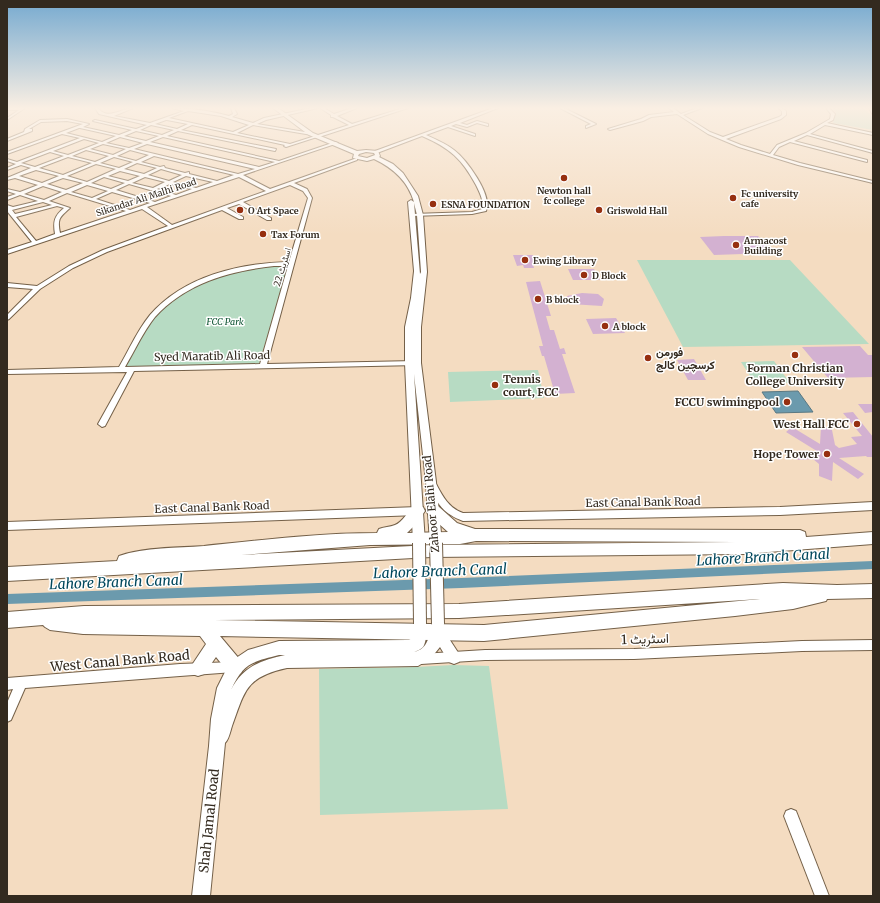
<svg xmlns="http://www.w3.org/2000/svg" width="880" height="903" viewBox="0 0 880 903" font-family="Merriweather,Vazirmatn,serif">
<rect width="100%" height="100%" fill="#f4dcc1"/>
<g fill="#b7dbc3">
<polygon points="831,108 864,108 873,117 873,130 833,123 836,112"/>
<polygon points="637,260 790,260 869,344 683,347"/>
<path d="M273 266H288L259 364 126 367C135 350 143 329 156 314 186 282 231 272 273 266Z"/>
<polygon points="774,361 790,383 754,382 741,362"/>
<polygon points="538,370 544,398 450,402 448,372"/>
<polygon points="453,665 489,666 508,809 320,815 319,669 416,667"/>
</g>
<polygon fill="#6b9aad" stroke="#5a7882" points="798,391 813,412 776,413 762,392"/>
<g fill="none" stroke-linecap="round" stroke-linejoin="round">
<polygon fill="#6b9aad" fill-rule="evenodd" points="873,561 873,569 461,588 7,604 7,594 461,578"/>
</g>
<g fill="#d3b1d1">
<polygon points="724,236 758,236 775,253 714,255 700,237"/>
<polygon points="513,255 533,255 537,265 533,265 534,268 524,268 523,265 517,266"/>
<polygon points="568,269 594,269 600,280 573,280"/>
<polygon points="540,281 551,316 546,316 550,330 554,330 560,349 564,348 566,354 562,354 575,393 555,394 544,356 542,356 539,346 543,346 526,282"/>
<polygon points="582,293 598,294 604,299 602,306 570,304 567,296"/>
<polygon points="616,318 625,333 593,334 586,319"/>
<polygon points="860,346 868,355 873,355 873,377 828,378 802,347"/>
<polygon points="694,359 706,380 688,380 677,360"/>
<polygon points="858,404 873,404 873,412 865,413"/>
<polygon points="853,412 873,437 873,457 867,457 866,456 839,458 864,474 858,479 833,462 832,481 819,476 819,464 813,459 798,460 794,452 820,453 786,432 792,427 820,444 821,426 832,430 835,445 839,448 857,444 851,437 862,436 843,413"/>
</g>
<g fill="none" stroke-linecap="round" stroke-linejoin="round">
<g stroke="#746048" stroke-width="2">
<g id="minor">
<polygon points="7,108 25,108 7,120 7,118 19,110 7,110"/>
<path d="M95 108H98C108 121 121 108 133 108L114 116 150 123 184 111 172 108C190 108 211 111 229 116L233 114 231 108H234L237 114 232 117 253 123 264 118 311 108H318L266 120 257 124 311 133 312 135 253 125 237 133 290 144 315 136 317 137 286 147 284 146 285 145 192 125 181 130 276 149 275 151 178 131 167 136 279 161 335 142 338 143 243 175 270 189 357 158V160L294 183 307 189 312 198 267 364 416 361H418V365L134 371 105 426 102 427 98 424 127 372 7 374V370L119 367C129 350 137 331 150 315 184 276 240 263 289 262L308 198 303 191 290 185 243 202 271 218V220H267L239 204 227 208 243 217V219H239L222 210 107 252 73 268 40 289 9 319 7 320V315L33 289 7 287V283L37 286 69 266 103 250 168 226 142 209 7 254V250L32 242 7 211V205L13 207 38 201 20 195 7 200V197L16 194 7 191V189L20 192 38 185 15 178 7 180V178L31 168 21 165 7 170V168L16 164 7 161V159L17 162 80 138 62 134 7 154V152L83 124 67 121 41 122 29 129H32V131L7 141V139L24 132 25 129 40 120 67 119 89 124 83 127 119 135 132 130 93 121 95 120 136 129 147 125 99 114ZM188 111 221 116 249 125 233 132 169 118ZM166 120H167L188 124 177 129 155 124ZM151 125 174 130 162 135 140 130ZM79 128H80L116 136 102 142 66 133ZM136 131 159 136 146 141 124 136ZM120 137 143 143 129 148 106 143ZM163 137 275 162 259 167 150 142ZM84 139 99 143 68 155 53 151ZM103 144 126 149 113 155 90 149ZM147 144 255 169 238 174 134 149ZM86 150 109 156 95 162 72 156ZM130 150 149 155 136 161 117 156ZM50 152 64 156 35 167 21 163ZM154 156 234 175 217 181 189 174V172L185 173 165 168 164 166 160 167 141 162ZM68 157 92 163 63 175 39 168ZM114 157 133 162 119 168 100 163ZM137 163 157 168 144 174 124 169ZM96 164 116 169 87 182 67 176ZM161 169 182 175 169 181 148 175ZM36 170 59 176 42 183 19 176ZM120 171 140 176 128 181 108 176ZM186 176 213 182 196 188 173 182ZM104 177 125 183 111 189 91 183ZM145 177 165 182 153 188 132 183ZM239 177 266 191 172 225 147 207ZM63 178 83 183 66 190 47 184ZM129 184 171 196 155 202 116 190ZM170 184 192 189 176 195 157 189ZM87 185 108 191 92 198 71 192ZM43 186 62 192 44 200 24 194ZM112 192 150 203 130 210 96 199ZM67 193 126 211 60 233C57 218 60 217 70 208L49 201ZM43 202 52 205 15 214 12 210ZM57 206 64 208C54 216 53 222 55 234L36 241 16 217ZM274 266H288L260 364 125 367C135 350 143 332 155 317 186 283 230 271 274 266Z"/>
<polygon points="324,108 334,114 352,108 357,108 337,116 352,124 403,108 408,108 319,137 318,135 349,125 333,117 331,117 331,115 320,108"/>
<path d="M493 108H498L460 123 467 125 477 121 488 124V126L477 123 467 127 456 124 451 126 475 134V136L448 127 426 135C435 139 445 143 454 150 466 159 493 195 486 211L472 214 411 216V214H413L472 212 482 209C484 201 480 193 476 185 462 159 450 148 422 136L377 153H375V151Z"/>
<polygon points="560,108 564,108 596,124 586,128 586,126 591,124"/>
<polygon points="669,108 673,108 681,114 697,108 702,108 683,115 710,132 723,137 779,117 782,115 782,111 778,108 782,108 786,111 786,115 781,119 726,139 741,145 770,154 777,145 806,133 830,119 831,114 826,108 829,108 835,114 833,120 827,123 873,133 873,135 825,125 810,134 873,151 873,153 807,135 794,141 867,160 867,162 790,142 779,147 773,155 800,163 873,181 873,183 798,165 739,147 708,134 677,114 651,117 643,121 610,130 608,129 641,119 649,115 674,112"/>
<polygon points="869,108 872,108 873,115"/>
<path d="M432 481 435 482C442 495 448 508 463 513L780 507 873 502V510L780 515 463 521C442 513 437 503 428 484L429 482Z"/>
<polygon points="418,507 421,508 422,511 421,514 418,515 7,530 7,522"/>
<polygon points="873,640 873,650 802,651 634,659 485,660 421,664 417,663 416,659 417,655 421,654 485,650 634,649 802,641"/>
<polygon points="234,662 238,663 239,667 238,671 234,672 180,676 25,688 11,720 7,722 7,703 13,689 7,690 7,678 180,664"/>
<polygon points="791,809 796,811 829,896 815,896 784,816 786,811"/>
</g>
</g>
<g stroke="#746048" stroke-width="2">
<g id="major">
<path d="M273 108H278L313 133 357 151 366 150 378 151 380 156 379 157 393 164 403 173 418 196 423 215 427 272 421 327V363L436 482 442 543 440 547 436 548 432 547 430 543 426 482 414 374 425 543 423 547 419 548 415 547 413 543 405 363V327L411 298 414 271 408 202 411 200 414 202C408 181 393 168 374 159L367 161 353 158 354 154 309 135ZM366 152 374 153 375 155 367 158 358 156 359 154ZM414 203 417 215 421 272 420 274Z"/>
<path d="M420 620 425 621C427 627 427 641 423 647 421 649 417 651 414 652 429 649 429 634 433 623L438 621 443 623 444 631 461 657 459 662 454 664 449 662 440 647 431 658 418 666 287 668C246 677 245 690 232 726 230 732 229 739 225 743L210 896H192L209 746 211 719 217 688 230 662 248 650 279 641 409 640 412 638 415 621ZM279 655H285C261 660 242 667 231 690 243 663 252 662 279 655Z"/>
</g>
</g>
<g stroke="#746048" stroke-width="2">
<g id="highway">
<path d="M433 504 438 506 457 523 475 529 800 530 805 532 806 537 873 532V544L744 554 431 557 7 581V567L117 561 119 556C145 547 177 548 204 546 261 540 320 533 377 533L379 529C384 527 390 527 395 525 406 521 410 502 423 507L425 511 415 525 407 533 448 532 428 514 426 510 428 506ZM476 541 735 542 431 545 241 555 370 545 460 544Z"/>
<path d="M783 583 837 585 873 584V598L827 599 826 601 793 609 735 616 484 641 220 636 241 661 243 667 241 673 235 675 229 673 216 657 204 674 198 676 192 674 190 668 206 644 200 636 83 634 50 630 45 627 43 625 7 628V612L84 606 459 604ZM760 599 484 625 214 620 459 618Z"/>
</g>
</g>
<use href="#minor" fill="#fff" fill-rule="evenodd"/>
<use href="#major" fill="#fff" fill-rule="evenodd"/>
<use href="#highway" fill="#fff" fill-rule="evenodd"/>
<g stroke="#746048" stroke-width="14" stroke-linecap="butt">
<g id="major-bridge">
<polyline points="419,543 420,624"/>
<polyline points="436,543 438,624"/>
</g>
</g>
<use href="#major-bridge" stroke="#fff" stroke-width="12"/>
</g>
<linearGradient id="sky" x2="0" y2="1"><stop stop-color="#76aad0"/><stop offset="0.46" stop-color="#faefe3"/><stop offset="1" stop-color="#faefe3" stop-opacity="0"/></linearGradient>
<rect width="880" height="235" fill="url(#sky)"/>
<g fill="#962f10" stroke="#fff" stroke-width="1.5">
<circle cx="564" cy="178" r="4"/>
<circle cx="733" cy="198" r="4"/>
<circle cx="433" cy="204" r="4"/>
<circle cx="240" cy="210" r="4"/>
<circle cx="599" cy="210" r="4"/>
<circle cx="263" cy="234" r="4"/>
<circle cx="736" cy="245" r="4"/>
<circle cx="525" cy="260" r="4"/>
<circle cx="584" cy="275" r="4"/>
<circle cx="538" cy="299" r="4"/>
<circle cx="605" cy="326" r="4"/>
<circle cx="795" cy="355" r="4"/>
<circle cx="648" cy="358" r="4"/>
<circle cx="495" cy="385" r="4"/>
<circle cx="787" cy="402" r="4"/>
<circle cx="857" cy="424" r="4"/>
<circle cx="827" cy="454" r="4"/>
</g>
<g text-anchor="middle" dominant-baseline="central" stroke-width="3" stroke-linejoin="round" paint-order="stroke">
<g font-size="9" font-weight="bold" fill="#332a1f" stroke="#fff" text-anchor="start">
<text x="564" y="190" text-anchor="middle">Newton hall<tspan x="564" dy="10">fc college</tspan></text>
<text x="741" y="193">Fc university<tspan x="741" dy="10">cafe</tspan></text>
<text x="441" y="204">ESNA FOUNDATION</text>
<text x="248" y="210">O Art Space</text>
<text x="607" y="210">Griswold Hall</text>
<text x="271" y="234">Tax Forum</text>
<text x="744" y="240">Armacost<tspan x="744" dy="10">Building</tspan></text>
<text x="533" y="260">Ewing Library</text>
<text x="592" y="275">D Block</text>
<text x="546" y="299">B block</text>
<text x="613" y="326">A block</text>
</g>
<g font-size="9" fill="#332a1f" stroke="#fff">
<text transform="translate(146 197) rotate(-18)">Sikandar Ali Malhi Road</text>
<text transform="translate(282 267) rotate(-73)">اسٹریٹ 22</text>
</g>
<g font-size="9" font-style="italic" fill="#0a512f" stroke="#fff">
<text x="225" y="321">FCC Park</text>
</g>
<g font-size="11" font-weight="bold" fill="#332a1f" stroke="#fff" text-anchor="end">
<text x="656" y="352" text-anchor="start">فورمن<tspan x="656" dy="13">کرسچین کالج</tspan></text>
<text x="795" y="368" text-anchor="middle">Forman Christian<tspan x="795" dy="13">College University</tspan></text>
<text x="503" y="379" text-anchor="start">Tennis<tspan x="503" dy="13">court, FCC</tspan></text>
<text x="779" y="402">FCCU swimingpool</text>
<text x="849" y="424">West Hall FCC</text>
<text x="819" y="454">Hope Tower</text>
</g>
<g font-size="11" fill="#332a1f" stroke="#fff">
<text transform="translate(212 356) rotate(-1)">Syed Maratib Ali Road</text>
<text transform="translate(643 502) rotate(-1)">East Canal Bank Road</text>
<text transform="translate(431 504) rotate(-95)">Zahoor Elahi Road</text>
<text transform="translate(212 507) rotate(-2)">East Canal Bank Road</text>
</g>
<g font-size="13" fill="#332a1f" stroke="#fff">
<text transform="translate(645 639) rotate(-2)">اسٹریٹ 1</text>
<text transform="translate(120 661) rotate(-5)">West Canal Bank Road</text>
<text transform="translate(209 821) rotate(-84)">Shah Jamal Road</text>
</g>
<g font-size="14" font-style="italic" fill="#01475c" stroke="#fff">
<text transform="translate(763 557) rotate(-3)">Lahore Branch Canal</text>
<text transform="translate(440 571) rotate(-2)">Lahore Branch Canal</text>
<text transform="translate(116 582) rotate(-2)">Lahore Branch Canal</text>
</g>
</g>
<rect width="880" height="903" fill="none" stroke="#332a1f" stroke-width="16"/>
</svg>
